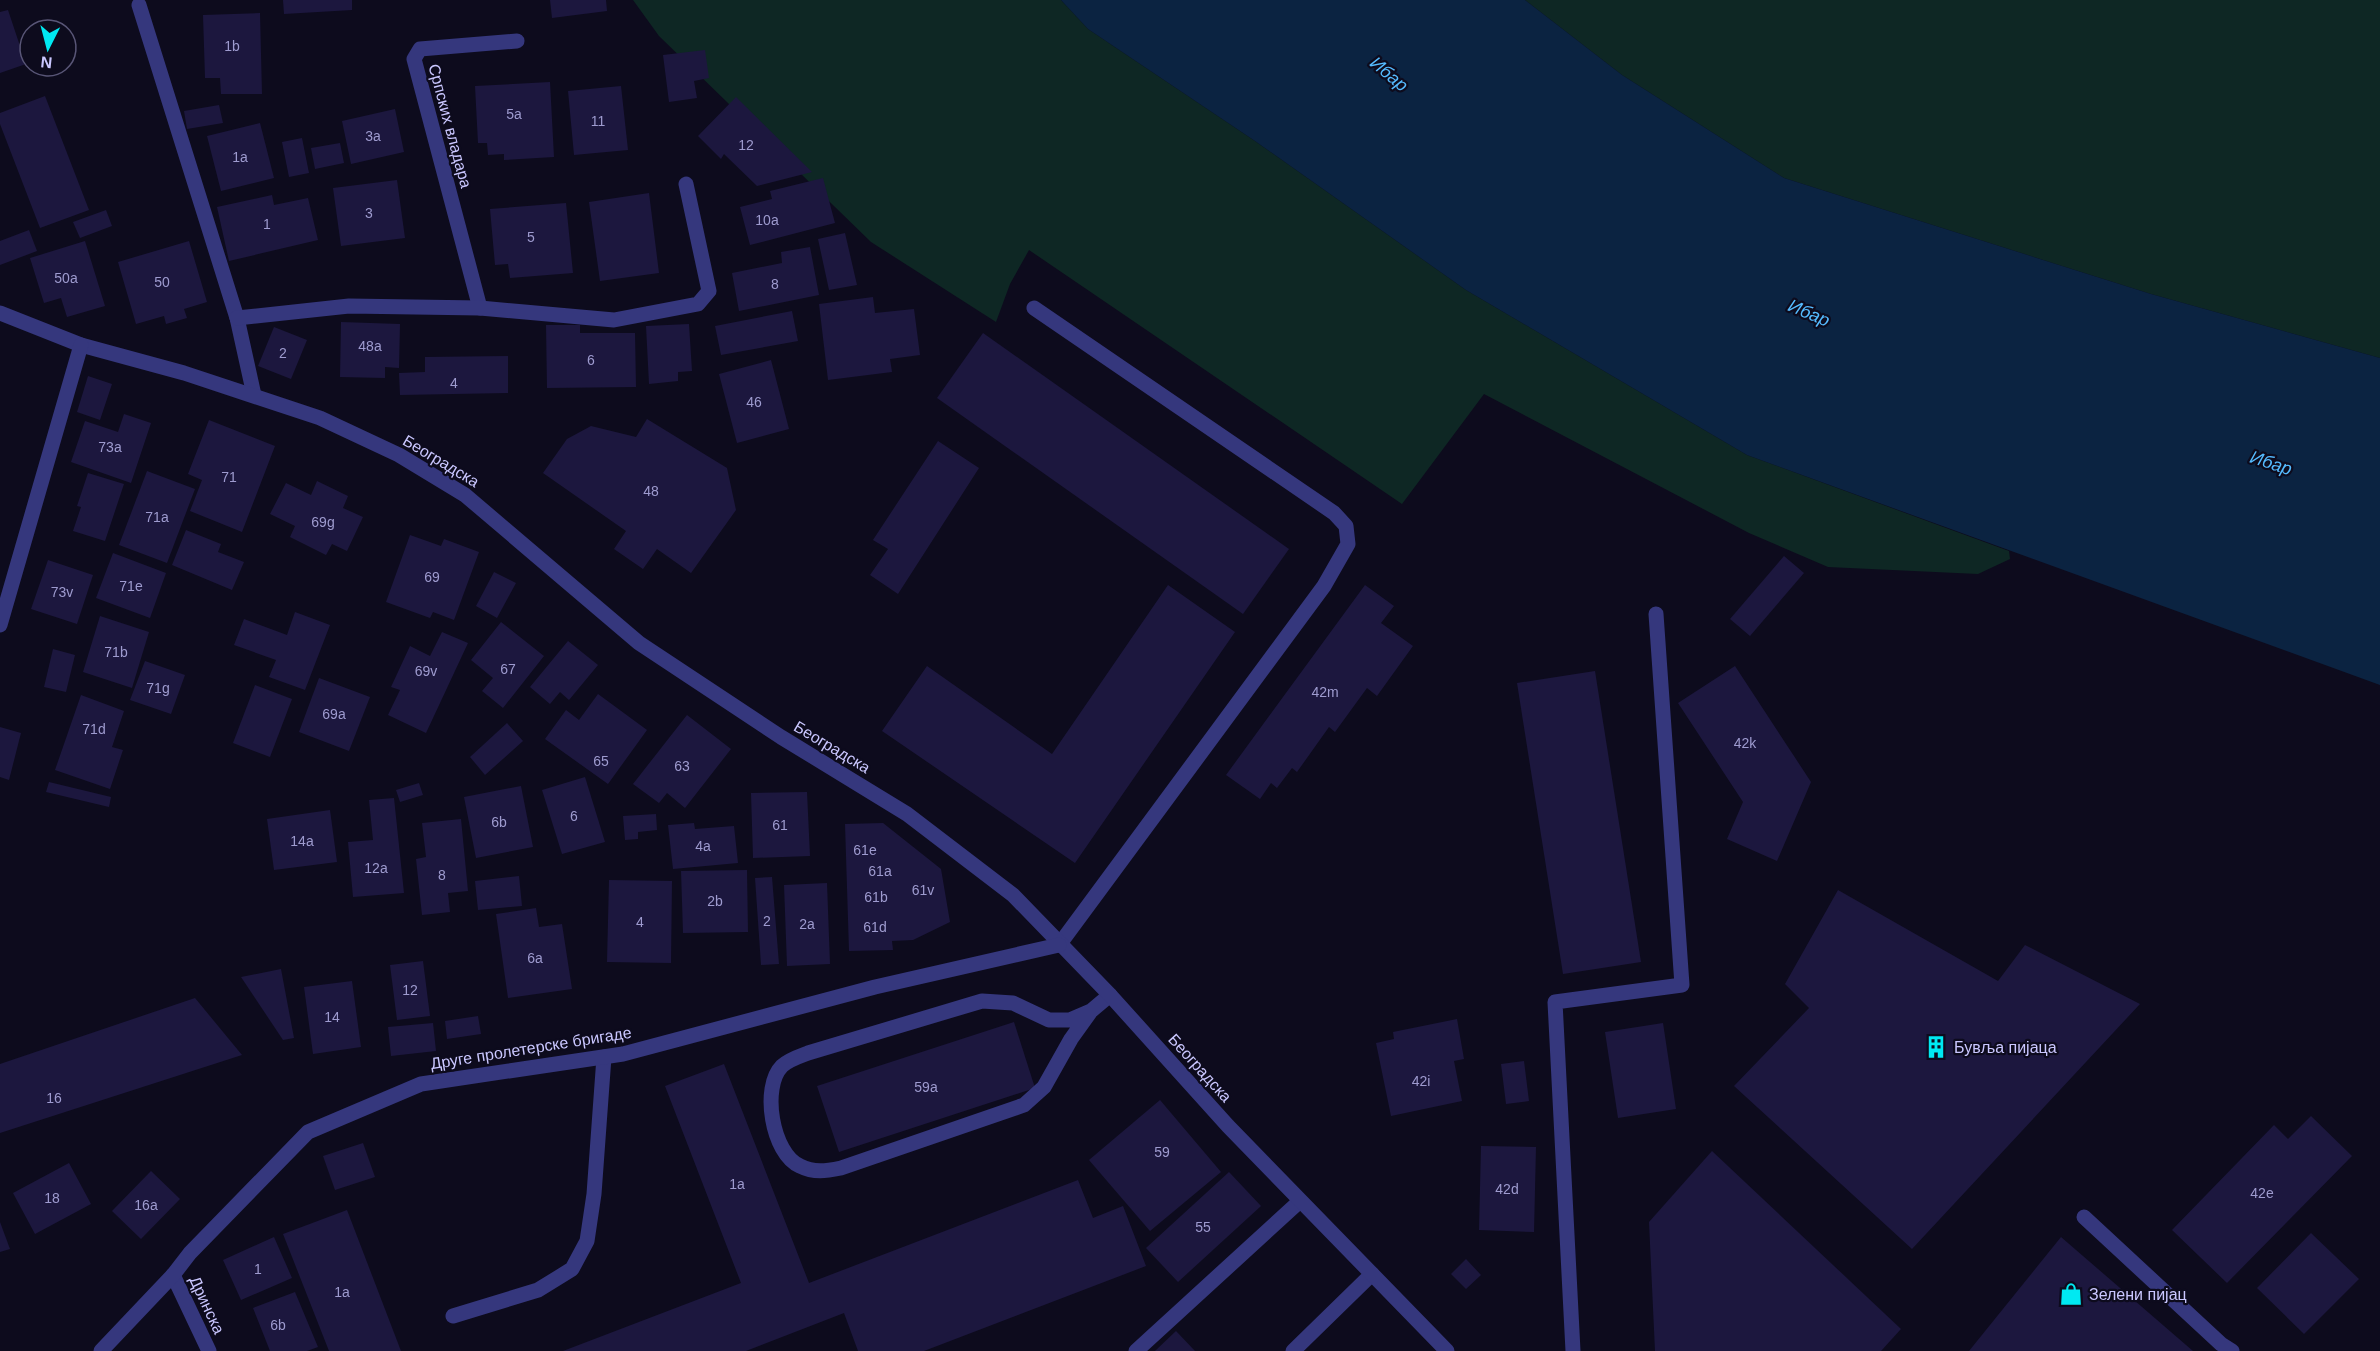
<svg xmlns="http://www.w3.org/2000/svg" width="2380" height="1351" viewBox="0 0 2380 1351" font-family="Helvetica,sans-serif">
<rect width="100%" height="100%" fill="#0d0b1d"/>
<g fill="#0e2724">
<polygon points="633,0 1061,0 1088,29 1255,141 1466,290 1747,455 2009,551 2010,559 1978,574 1828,567 1749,533 1484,394 1402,504 1029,250 1010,284 996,322 871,242 659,36"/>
<polygon points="1525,0 2380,0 2380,358 2151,294 1784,178 1622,75"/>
</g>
<polygon fill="#0b2341" points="1061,0 1525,0 1622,75 1784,178 2151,294 2380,358 2380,685 1747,455 1466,290 1255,141 1088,29"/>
<g fill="#1c173e">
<polygon points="283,0 352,0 352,10 284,14"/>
<polygon points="550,0 606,0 607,11 552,18"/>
<polygon points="8,10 26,64 0,73 0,12"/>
<polygon points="260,13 262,94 221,94 220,78 205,78 203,15"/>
<polygon points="705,50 709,78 694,81 697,98 669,102 663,55"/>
<polygon points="550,82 554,157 504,160 504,154 488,155 487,143 478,143 475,86"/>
<polygon points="621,86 628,150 574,155 568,91"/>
<polygon points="45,96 89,210 40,228 0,124 0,113"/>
<polygon points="736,97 812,172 757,186 724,154 721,159 698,136"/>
<polygon points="219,105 223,123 187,129 184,111"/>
<polygon points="395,109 404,152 351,164 342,121"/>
<polygon points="260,123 274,178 221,191 207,136"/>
<polygon points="302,138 309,173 289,177 282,142"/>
<polygon points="340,143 344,163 315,169 311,148"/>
<polygon points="823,178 835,223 750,245 740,207 772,199 770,191"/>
<polygon points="397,180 405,238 341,246 333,188"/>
<polygon points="649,193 659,273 600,281 589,202"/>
<polygon points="272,195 274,205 308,198 318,240 229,261 217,207"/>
<polygon points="566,203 573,273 510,278 508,264 495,265 490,209"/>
<polygon points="106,210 112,226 80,238 73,222"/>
<polygon points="29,230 37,251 0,265 0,241"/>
<polygon points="845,233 857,285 829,290 818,239"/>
<polygon points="85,241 105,306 67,317 61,298 44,303 30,258"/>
<polygon points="189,241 207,302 184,309 187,318 166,324 164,316 136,324 118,262"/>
<polygon points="810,247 819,295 739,311 732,273 782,263 781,252"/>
<polygon points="873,297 875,313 914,309 920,355 890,359 892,372 828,380 819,304"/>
<polygon points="792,311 798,341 721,355 715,326"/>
<polygon points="341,322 400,324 399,368 385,367 385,378 340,377"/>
<polygon points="689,324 692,371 678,372 678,381 649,384 646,326"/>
<polygon points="546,325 580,325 580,333 635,333 636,387 547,388"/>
<polygon points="274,327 307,340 291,379 258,366"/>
<polygon points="983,333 1289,549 1243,614 937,398"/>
<polygon points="508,356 508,393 400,395 399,373 425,372 425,357"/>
<polygon points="771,360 789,429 737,443 719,374"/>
<polygon points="88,376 112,384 100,420 77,412"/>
<polygon points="124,414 151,423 131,483 71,462 85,421 118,432"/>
<polygon points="647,419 727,468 736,510 691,573 657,549 643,569 614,549 626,531 543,473 567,439 591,426 636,437"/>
<polygon points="209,420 275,446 242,532 190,511 202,480 188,474"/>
<polygon points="938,441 979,468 898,594 870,575 888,549 873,540"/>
<polygon points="147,471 195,489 167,563 119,545"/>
<polygon points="88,473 124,484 105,541 73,531 81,507 77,506"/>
<polygon points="317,481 348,496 343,508 363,517 347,551 332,544 326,555 290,537 295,526 270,514 286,483 311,495"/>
<polygon points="186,530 221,544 218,552 244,562 232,590 172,565"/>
<polygon points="410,535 441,546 444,539 479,552 454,620 433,612 430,618 386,602"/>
<polygon points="113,553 166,573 150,618 96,598"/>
<polygon points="1784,556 1804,573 1750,636 1730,619"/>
<polygon points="48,560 93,575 77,624 31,609"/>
<polygon points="494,572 516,583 497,618 476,606"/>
<polygon points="1168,585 1235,632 1075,863 882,731 927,666 1052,754"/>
<polygon points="1365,585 1394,606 1381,623 1413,646 1377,696 1367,688 1335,732 1329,727 1297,772 1292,768 1277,788 1271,783 1260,799 1226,775"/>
<polygon points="295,612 330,625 305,690 269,677 276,660 234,645 244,619 287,635"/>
<polygon points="100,616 149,632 132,688 83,672"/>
<polygon points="501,622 544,656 503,708 482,691 493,678 471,660"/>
<polygon points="442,632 468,643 426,733 388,715 400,690 391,687 410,646 430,656"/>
<polygon points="568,641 598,665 569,700 560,692 550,704 530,687"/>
<polygon points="53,649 75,655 66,692 44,687"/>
<polygon points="145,661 185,675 171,714 130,700"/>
<polygon points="1735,666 1811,782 1777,861 1727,839 1743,802 1678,703"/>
<polygon points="1595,671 1641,962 1563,974 1517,683"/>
<polygon points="319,678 370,697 349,751 299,732"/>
<polygon points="255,685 292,699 270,757 233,743"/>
<polygon points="598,694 647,730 608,784 545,739 566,710 579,720"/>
<polygon points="81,695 124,711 112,747 123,750 110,789 55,770"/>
<polygon points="687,715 731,749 685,808 667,793 659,803 633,784"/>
<polygon points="507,723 523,741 485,775 470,757"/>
<polygon points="0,727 21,733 9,780 0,777"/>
<polygon points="585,777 605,842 562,854 542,790"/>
<polygon points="49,782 111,797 109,807 46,792"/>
<polygon points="419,783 423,795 400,802 396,790"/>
<polygon points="521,786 533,847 476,858 464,797"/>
<polygon points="807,792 810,856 753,858 751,793"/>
<polygon points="394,798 404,893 353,897 348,842 373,840 369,800"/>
<polygon points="330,810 337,862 274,870 267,819"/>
<polygon points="656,814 657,830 638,832 638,839 625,840 623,816"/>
<polygon points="461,819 468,891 448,893 450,912 422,915 416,859 426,857 422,823"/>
<polygon points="694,823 695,829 734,826 738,863 673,869 668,825"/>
<polygon points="883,823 941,869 950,922 913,940 892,941 893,950 849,951 845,824"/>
<polygon points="747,870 748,932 683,933 681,871"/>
<polygon points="519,876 522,906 478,910 475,881"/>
<polygon points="772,877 779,964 761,965 755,878"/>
<polygon points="609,880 672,881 671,963 607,962"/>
<polygon points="827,883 830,964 787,966 784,885"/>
<polygon points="1838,890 1998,981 2025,945 2140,1004 1912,1249 1734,1086 1809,1008 1785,984"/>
<polygon points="536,908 539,927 562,924 572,989 508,998 496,914"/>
<polygon points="423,961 430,1016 397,1020 390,965"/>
<polygon points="281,969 294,1038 283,1040 241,977"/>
<polygon points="352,981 361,1047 313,1054 304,987"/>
<polygon points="195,998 242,1055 0,1133 0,1064"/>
<polygon points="478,1016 481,1034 447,1039 445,1021"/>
<polygon points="1457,1019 1464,1059 1454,1061 1462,1101 1391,1116 1376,1043 1394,1039 1393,1032"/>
<polygon points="1014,1022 1035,1088 839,1152 817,1086"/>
<polygon points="433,1023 436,1051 391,1056 388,1027"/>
<polygon points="1663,1023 1676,1109 1618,1118 1605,1032"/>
<polygon points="1524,1061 1529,1101 1506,1104 1501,1064"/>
<polygon points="724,1064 809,1283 1078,1180 1093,1218 1123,1206 1146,1266 924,1351 858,1351 844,1313 746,1351 563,1351 741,1283 665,1086"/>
<polygon points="1160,1100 1221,1172 1150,1231 1089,1160"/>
<polygon points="2311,1116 2352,1156 2227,1283 2172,1230 2274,1125 2288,1139"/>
<polygon points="363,1143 375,1177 335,1190 323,1156"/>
<polygon points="1481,1146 1536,1147 1534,1232 1479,1230"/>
<polygon points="1712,1151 1901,1329 1881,1351 1655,1351 1649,1222"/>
<polygon points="69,1163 91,1204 35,1234 13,1193"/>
<polygon points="151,1171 180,1199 141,1239 112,1211"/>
<polygon points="1229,1172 1261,1206 1178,1282 1146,1248"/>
<polygon points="347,1210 401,1351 329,1351 283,1234"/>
<polygon points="0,1222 10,1249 0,1252"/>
<polygon points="2311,1233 2359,1279 2304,1334 2257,1288"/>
<polygon points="274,1237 292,1278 241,1300 223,1260"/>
<polygon points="2061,1237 2193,1351 1969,1351"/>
<polygon points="1466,1259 1481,1275 1466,1289 1451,1274"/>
<polygon points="295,1292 318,1347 307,1351 270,1351 253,1308"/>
<polygon points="1176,1331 1195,1351 1155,1351"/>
</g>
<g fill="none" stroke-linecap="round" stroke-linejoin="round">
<g stroke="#35377d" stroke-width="15">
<polyline points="1034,308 1334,513 1346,526 1348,544 1324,586 1059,945"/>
<path d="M1091 1011 1071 1039 1044 1087 1024 1105 841 1168C826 1171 814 1173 800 1166 772 1154 761 1087 782 1066 788 1060 800 1056 808 1053L982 1001 1013 1003 1049 1020H1070L1091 1011 1110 995"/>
<polyline points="2084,1217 2221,1344 2232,1351"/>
<polyline points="453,1316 538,1290 572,1269 587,1241 594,1194 604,1057"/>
<polyline points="1136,1351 1300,1201"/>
<polyline points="1293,1351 1372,1274"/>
<polyline points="1573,1351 1555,1002 1682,985 1656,614"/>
</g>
<g stroke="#35377d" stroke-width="15">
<polyline points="139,5 237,318 254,395"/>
<polyline points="480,308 414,59 420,49 517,41"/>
<polyline points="0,313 81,345 184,373 320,418 399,455 465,495 639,643 781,737 907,814 1013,895 1110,995 1228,1126 1447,1351"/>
<polyline points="237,318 349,306 480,308 614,320 698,304 709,291 686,184"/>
<polyline points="0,625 81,345"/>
<polyline points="173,1275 209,1351"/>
<polyline points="101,1351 173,1275 190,1253 308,1132 421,1084 623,1054 875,987 1059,945"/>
</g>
</g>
<defs>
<g id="building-bare" transform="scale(1.8)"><path d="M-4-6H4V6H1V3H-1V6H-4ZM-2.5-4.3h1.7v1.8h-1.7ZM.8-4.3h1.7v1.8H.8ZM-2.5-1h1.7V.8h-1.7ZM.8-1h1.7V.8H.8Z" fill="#00e9f2" stroke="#0d0b1d" stroke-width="2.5" paint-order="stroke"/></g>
<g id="shop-bare" transform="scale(1.8)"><path d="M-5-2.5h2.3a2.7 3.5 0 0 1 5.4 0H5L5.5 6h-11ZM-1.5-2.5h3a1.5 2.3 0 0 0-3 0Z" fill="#00e9f2" stroke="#0d0b1d" stroke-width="2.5" paint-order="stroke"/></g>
</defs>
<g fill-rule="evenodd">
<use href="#building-bare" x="1936" y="1047"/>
<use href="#shop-bare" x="2071" y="1294"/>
</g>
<g text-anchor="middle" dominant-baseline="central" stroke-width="4.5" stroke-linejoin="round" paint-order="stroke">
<g font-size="14" fill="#9e9bcf">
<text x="232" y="46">1b</text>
<text x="514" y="114">5a</text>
<text x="598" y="121">11</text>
<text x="373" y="136">3a</text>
<text x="746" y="145">12</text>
<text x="240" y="157">1a</text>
<text x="369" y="213">3</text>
<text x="767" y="220">10a</text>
<text x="267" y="224">1</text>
<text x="531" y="237">5</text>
<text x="66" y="278">50a</text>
<text x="162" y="282">50</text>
<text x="775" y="284">8</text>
<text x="370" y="346">48a</text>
<text x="283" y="353">2</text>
<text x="591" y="360">6</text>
<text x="454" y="383">4</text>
<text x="754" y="402">46</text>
<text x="110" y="447">73a</text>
<text x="229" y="477">71</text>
<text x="651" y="491">48</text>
<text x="157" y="517">71a</text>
<text x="323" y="522">69g</text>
<text x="432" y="577">69</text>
<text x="131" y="586">71e</text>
<text x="62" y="592">73v</text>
<text x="116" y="652">71b</text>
<text x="508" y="669">67</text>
<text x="426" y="671">69v</text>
<text x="158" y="688">71g</text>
<text x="1325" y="692">42m</text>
<text x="334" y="714">69a</text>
<text x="94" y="729">71d</text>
<text x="1745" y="743">42k</text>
<text x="601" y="761">65</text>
<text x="682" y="766">63</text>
<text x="574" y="816">6</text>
<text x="499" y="822">6b</text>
<text x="780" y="825">61</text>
<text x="302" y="841">14a</text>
<text x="703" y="846">4a</text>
<text x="865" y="850">61e</text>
<text x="376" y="868">12a</text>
<text x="880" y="871">61a</text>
<text x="442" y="875">8</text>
<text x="923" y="890">61v</text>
<text x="876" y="897">61b</text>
<text x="715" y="901">2b</text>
<text x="767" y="921">2</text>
<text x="640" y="922">4</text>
<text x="807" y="924">2a</text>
<text x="875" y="927">61d</text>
<text x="535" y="958">6a</text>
<text x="410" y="990">12</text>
<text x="332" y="1017">14</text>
<text x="1421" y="1081">42i</text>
<text x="926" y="1087">59a</text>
<text x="54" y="1098">16</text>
<text x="1162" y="1152">59</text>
<text x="737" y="1184">1a</text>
<text x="1507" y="1189">42d</text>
<text x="2262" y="1193">42e</text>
<text x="52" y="1198">18</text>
<text x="146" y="1205">16a</text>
<text x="1203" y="1227">55</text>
<text x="258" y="1269">1</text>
<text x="342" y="1292">1a</text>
<text x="278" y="1325">6b</text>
</g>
<g font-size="16" fill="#cac7ff" stroke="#0d0b1d">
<text transform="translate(450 126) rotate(75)">Српских владара</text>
<text transform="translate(441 461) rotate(31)">Београдска</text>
<text transform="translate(832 747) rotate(31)">Београдска</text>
<text transform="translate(531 1048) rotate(-9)">Друге пролетерске бригаде</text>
<text transform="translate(1200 1068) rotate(48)">Београдска</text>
<text transform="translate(207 1305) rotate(65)">Дринска</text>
</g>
<g font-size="16" fill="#cac7ff" stroke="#0d0b1d" text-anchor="start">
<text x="1954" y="1047">Бувља пијаца</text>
<text x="2089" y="1294">Зелени пијац</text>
</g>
<g font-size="18" font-style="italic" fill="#5bf" stroke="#0d0b1d">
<text transform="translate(1389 74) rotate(40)">Ибар</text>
<text transform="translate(1809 313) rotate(23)">Ибар</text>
<text transform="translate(2271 463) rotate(18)">Ибар</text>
</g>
</g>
<g transform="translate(48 48) rotate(186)"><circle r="28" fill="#0d0b1d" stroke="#595677" stroke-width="1.5"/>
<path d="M0-4.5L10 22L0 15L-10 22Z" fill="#00e9f2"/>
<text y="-9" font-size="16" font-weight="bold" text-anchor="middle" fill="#cac7ff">N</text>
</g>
</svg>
